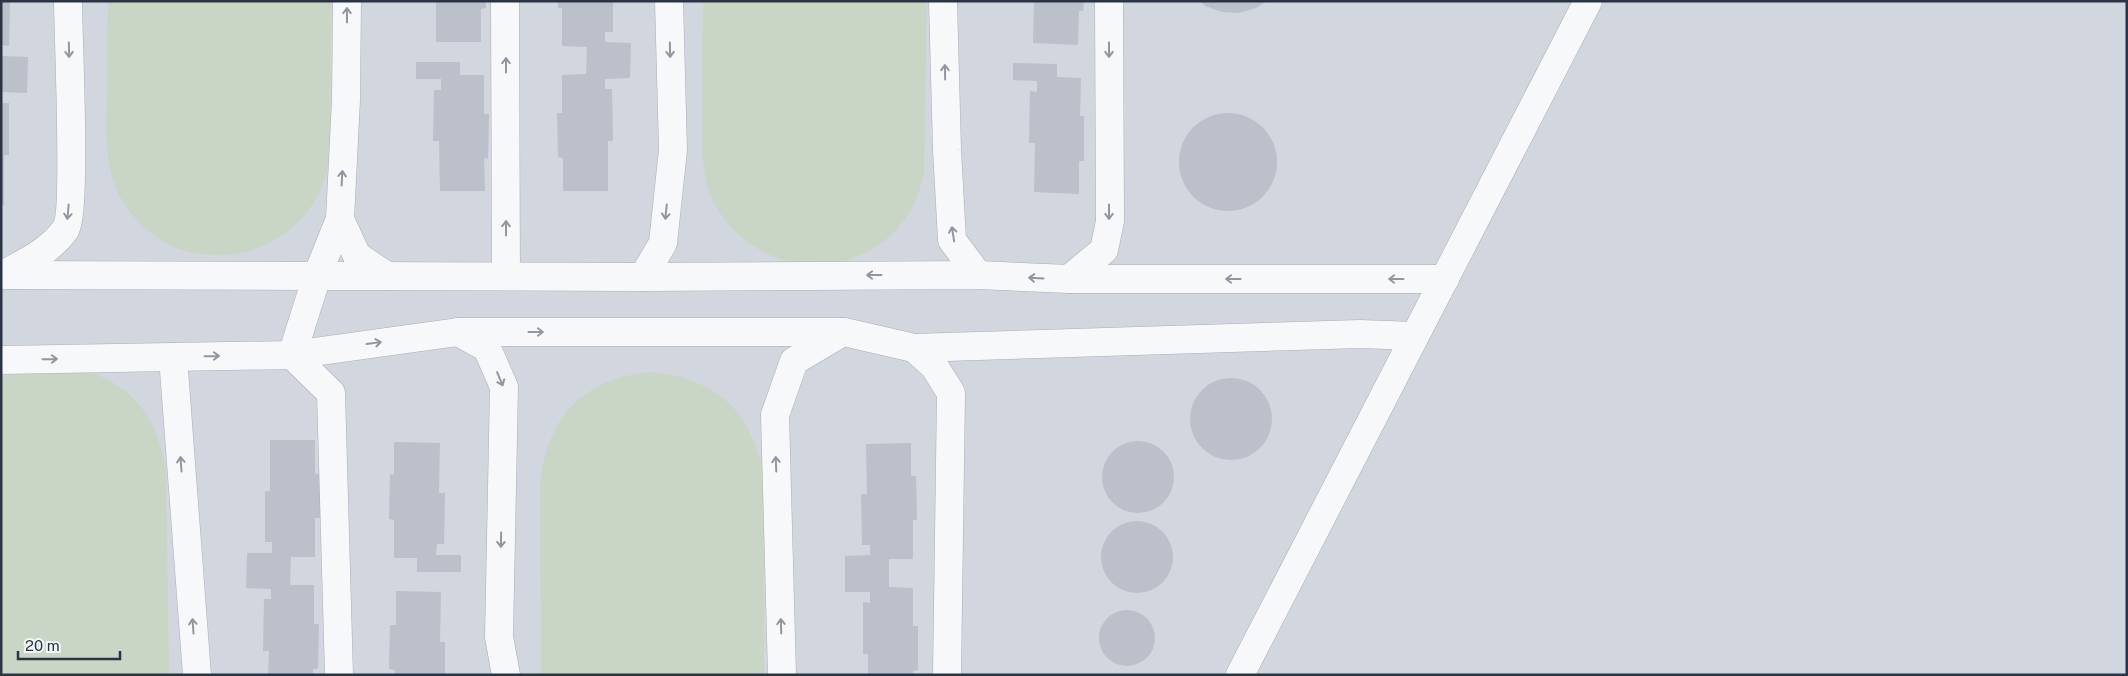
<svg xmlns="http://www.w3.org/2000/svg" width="2128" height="676" viewBox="0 0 2128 676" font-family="'Public Sans',sans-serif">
<rect width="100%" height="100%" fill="#e4e7ec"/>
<rect fill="#d2d6de" x="1" y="1" width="2126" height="674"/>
<g fill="#c9d6c5">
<path d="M108 1H331C331 34 331 67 330 100 330 128 333 159 322 186 291 262 189 280 135 218 127 208 119 197 115 186 104 156 106 124 107 92 107 62 107 32 108 1Z"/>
<path d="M703 1H927L924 174C920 187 917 201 909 213 860 289 750 278 712 199 705 183 704 167 702 150Z"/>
<path d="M76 367C132 384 156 413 166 471L169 675H1V378L26 368Z"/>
<path d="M649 372C718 378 752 411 764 479V675H541L540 483C548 416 582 380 649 372Z"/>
</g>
<g fill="#bbc0ca">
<polygon points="1,1 10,1 9,46 1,45"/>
<polygon points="436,1 486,1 486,8 481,9 481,42 436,42"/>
<polygon points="558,1 613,1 613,32 605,32 605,42 631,43 630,78 605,79 605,89 612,89 613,141 608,141 608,191 563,191 563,158 558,157 557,113 562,113 562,75 586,74 587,47 562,46 562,8 558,8"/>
<polygon points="1034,1 1084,1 1083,11 1079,11 1078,45 1033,43"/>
<polygon points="1200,1 1267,1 1256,8 1239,13 1222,12 1205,6"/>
<polygon points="1,56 28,57 27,93 1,92"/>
<polygon points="416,62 460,62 460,75 484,75 484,114 489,114 488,159 484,158 485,191 440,191 439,141 433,141 434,90 441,90 441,79 416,79"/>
<polygon points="1013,63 1057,64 1057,77 1081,78 1080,116 1084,116 1084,161 1079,161 1079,194 1034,192 1035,143 1029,143 1030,91 1037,92 1037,81 1013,80"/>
<polygon points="1,103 9,103 9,155 4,155 4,205 1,205"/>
<circle cx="1228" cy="162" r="49"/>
<circle cx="1231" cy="419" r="41"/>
<polygon points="270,440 315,440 315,474 320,474 320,518 315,518 315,557 291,557 290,585 314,585 314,624 319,624 318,669 313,669 313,675 268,675 269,651 263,651 264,599 271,599 271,589 246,588 247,553 272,553 272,542 265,542 265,491 270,491"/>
<circle cx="1138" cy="477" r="36"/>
<polygon points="394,442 440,443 439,493 445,493 444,544 437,544 436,555 461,555 461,572 417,572 417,558 394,558 394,520 389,519 390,474 394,475"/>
<polygon points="911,443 911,476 916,476 917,520 913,520 913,559 889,559 889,587 913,588 913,626 918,626 918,670 913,671 913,675 868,675 868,654 863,654 863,602 870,603 870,592 845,592 845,556 870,555 870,545 862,545 861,494 867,494 866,444"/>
<circle cx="1137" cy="557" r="36"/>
<polygon points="396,591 441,592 440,642 445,642 445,675 395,675 395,670 389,669 390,625 396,625"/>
<circle cx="1127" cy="638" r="28"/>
</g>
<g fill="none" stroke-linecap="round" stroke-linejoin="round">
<g stroke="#a9aeb7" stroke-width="29">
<g id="street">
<polyline points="347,1 346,100 340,219 357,256 387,276"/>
<polyline points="505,1 506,276"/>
<polyline points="943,1 947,150 952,240 978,275"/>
<path d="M4 274C26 262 50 251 65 230 77 214 68 33 68 1"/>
<polyline points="1,275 643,277 978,275 1069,279 1445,279"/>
<polyline points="643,277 663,243 673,150 669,1"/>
<polyline points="1069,279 1104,250 1110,221 1109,1"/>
<polyline points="458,332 487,348 504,387 499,637 506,675"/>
<polyline points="914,348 934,366 951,393 947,675"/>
<polyline points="173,357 197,675"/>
<polyline points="1,360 292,355 458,332 844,332 914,348 1360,334 1414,336"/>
<polyline points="339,675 331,393 292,355 317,276 340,219"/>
<polyline points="782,675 775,415 794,361 843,332"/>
<polyline points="1240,675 1588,1"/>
</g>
</g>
<use href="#street" stroke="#f7f8fa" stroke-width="28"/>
</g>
<defs><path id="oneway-shaft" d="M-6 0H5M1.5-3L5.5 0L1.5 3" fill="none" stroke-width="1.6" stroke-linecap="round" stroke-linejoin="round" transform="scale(1.25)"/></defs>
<g stroke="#9196a0">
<use href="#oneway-shaft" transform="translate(347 15) rotate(-90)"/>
<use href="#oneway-shaft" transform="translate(69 50) rotate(89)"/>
<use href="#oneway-shaft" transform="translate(670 50) rotate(89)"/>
<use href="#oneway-shaft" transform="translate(1109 50) rotate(90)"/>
<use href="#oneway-shaft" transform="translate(506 65) rotate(-90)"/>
<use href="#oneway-shaft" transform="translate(945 72) rotate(-91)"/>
<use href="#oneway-shaft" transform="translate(342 178) rotate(-87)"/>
<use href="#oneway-shaft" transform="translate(68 212) rotate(95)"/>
<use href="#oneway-shaft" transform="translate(666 212) rotate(96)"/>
<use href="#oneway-shaft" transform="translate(1109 212) rotate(90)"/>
<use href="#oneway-shaft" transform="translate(506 228) rotate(-90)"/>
<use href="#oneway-shaft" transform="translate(953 234) rotate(-99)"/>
<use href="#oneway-shaft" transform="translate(874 275) rotate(180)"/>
<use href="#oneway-shaft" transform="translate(1036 278) rotate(-177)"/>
<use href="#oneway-shaft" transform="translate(1233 279) rotate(180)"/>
<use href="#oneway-shaft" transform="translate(1396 279) rotate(180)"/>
<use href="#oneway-shaft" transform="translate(536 332)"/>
<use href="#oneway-shaft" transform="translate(374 343) rotate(-8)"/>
<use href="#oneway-shaft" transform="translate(212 356) rotate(-1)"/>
<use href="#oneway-shaft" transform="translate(50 359) rotate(-1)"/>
<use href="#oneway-shaft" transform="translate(500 379) rotate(67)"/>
<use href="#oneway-shaft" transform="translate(181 464) rotate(-94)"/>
<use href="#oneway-shaft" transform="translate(776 464) rotate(-92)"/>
<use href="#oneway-shaft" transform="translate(501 540) rotate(91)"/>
<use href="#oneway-shaft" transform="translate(193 626) rotate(-94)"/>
<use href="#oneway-shaft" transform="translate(781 626) rotate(-92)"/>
</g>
<rect width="2128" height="676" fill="none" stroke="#2b3445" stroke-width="5"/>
<path d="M18 651v8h102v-8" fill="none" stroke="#2b3445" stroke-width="2.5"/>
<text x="25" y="651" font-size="15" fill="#2b3445" stroke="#f4f6f9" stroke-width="4" paint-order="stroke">20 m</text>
</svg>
